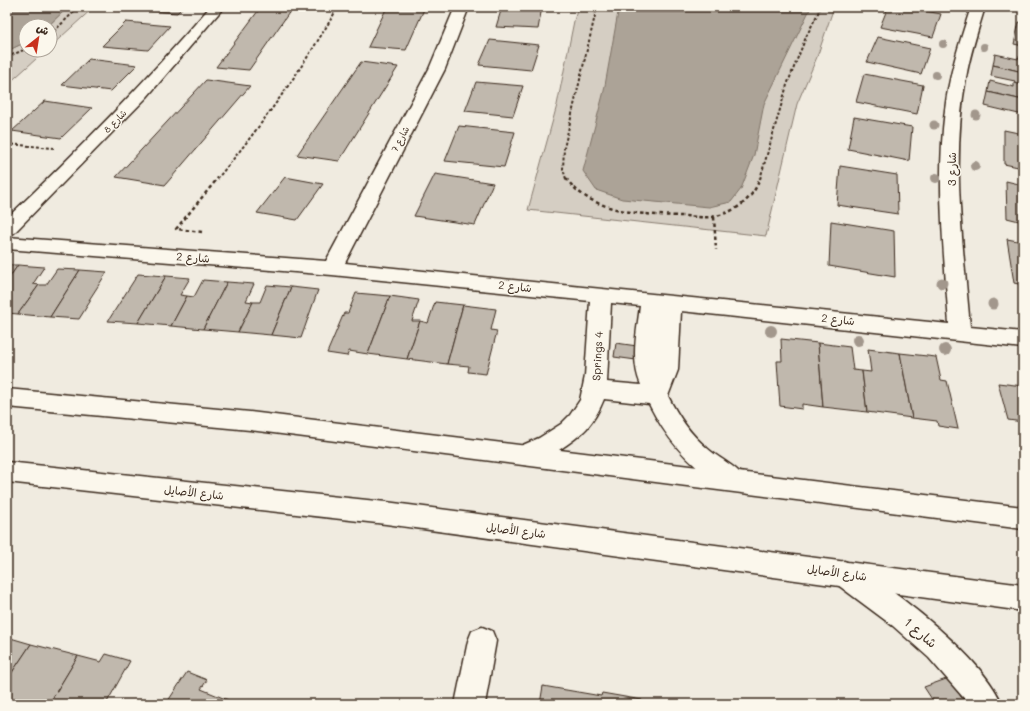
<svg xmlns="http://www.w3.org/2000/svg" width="1030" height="711" viewBox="0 0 1030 711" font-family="Mali,'Playpen Sans Arabic',sans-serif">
<rect width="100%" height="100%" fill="#f0ebe0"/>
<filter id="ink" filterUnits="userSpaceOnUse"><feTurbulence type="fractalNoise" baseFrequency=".025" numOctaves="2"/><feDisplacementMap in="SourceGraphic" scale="8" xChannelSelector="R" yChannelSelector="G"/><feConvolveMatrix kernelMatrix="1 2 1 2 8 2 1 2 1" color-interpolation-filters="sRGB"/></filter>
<g filter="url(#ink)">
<g fill="#d5cec3" stroke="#887c70">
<polygon points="68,7 94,7 50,47 50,26 48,26"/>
<polygon points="578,7 834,7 817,57 797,104 766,236 528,210 557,105 574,21"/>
<polygon points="26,42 26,50 46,50 7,85 7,51"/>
</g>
<g fill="#aca397" stroke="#7f7367">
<polygon points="7,7 68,7 48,26 26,26 26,42 7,51"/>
<polygon points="619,7 811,7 764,104 754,155 741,189 731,202 709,207 622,199 596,190 583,171 604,91"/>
</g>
<g fill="#c0b8ad" stroke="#3b2a1e">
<polygon points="139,7 183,7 177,13 136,10"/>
<polygon points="261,7 293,7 249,70 216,67"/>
<polygon points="387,7 425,7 406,50 368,47"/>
<polygon points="502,7 542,7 538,29 496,27"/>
<polygon points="888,7 904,7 941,14 933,37 880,27"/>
<polygon points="126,22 170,26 148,50 102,46"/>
<polygon points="1019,22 1023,23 1023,46 1014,44"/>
<polygon points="878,37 930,48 921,74 867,62"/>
<polygon points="490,40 539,45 531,70 479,65"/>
<polygon points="995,54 1018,59 1018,57 1023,58 1023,72 993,65"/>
<polygon points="89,59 137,65 111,91 62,85"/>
<polygon points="361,62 398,67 339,161 297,155"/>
<polygon points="993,65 1023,72 1023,85 1014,83 1015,81 991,76"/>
<polygon points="864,74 923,85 917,114 856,102"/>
<polygon points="206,80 250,86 165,185 116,177"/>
<polygon points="990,81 1014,87 1014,83 1023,85 1023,100 988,92"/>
<polygon points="476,82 523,86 513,116 465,111"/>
<polygon points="988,92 1023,100 1023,115 985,106"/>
<polygon points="45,101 92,108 61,138 12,131"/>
<polygon points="854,117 912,127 909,161 848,149"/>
<polygon points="459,126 515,132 504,167 445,161"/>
<polygon points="1004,130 1023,134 1023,168 1004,164"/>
<polygon points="840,166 897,175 898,214 837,205"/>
<polygon points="435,174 493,183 475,225 414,216"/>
<polygon points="285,177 323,184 297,220 257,213"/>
<polygon points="1006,181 1023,185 1023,222 1007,218"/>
<polygon points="831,221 894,231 895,277 829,266"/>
<polygon points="1007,239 1023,242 1023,285 1014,283"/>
<polygon points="7,265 18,265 7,281"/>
<polygon points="18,265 44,267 33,284 39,285 18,314 7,313 7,281"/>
<polygon points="57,269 80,270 50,317 18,314 39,285 46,285"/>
<polygon points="80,270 107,272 89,300 91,300 79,319 50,317"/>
<polygon points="138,274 166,276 138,323 108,321"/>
<polygon points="166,276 190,278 180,295 187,296 171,326 138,323"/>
<polygon points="203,280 227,282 203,329 171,326 187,296 194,297"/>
<polygon points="227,282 254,284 246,301 253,302 238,332 203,329"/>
<polygon points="267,285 291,287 271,335 238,332 253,302 260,302"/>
<polygon points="291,287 318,290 301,338 271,335"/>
<polygon points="356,293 390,296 368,354 349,351 347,356 327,353 344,313 348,313"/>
<polygon points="390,296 419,300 412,321 420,321 407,359 368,354"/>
<polygon points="435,302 463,305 447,364 407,359 420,321 428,323"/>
<polygon points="463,305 496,309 491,330 497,331 486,374 468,372 469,366 447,364"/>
<polygon points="781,339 818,343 823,407 802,404 802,409 780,406 777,361 782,361"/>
<polygon points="616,343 637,346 636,360 614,357"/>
<polygon points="818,343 850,347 853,370 862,371 867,412 823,407"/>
<polygon points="868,349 900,353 912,418 867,412 862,371 871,372"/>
<polygon points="900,353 936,357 941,380 947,381 958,429 938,426 937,421 912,418"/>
<polygon points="998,383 1023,386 1023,422 1008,420"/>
<polygon points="7,637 31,644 7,680"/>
<polygon points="31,644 78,656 49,704 7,704 7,680"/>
<polygon points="106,654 130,661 106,704 49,704 78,656 101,662"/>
<polygon points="187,672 207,680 201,689 228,700 226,704 166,704"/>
<polygon points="949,678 965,703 935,704 924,687"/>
<polygon points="543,686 601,696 602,693 642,700 641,704 540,704"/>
</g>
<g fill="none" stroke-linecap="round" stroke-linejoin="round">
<g stroke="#3b2a1e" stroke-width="3">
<g id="minor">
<path d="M210 7H224L147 97 14 233 7 235V218C78 151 146 81 210 7Z"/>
<path d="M455 7H469L445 69 345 263 949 324C944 253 936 181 945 110 949 74 960 41 971 7H985C978 30 970 54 966 78 951 160 963 244 970 327L1023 332V348L681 311 678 370 668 396C678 416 690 434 707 448 719 459 739 467 746 481L743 488C740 489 736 491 734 491 727 491 720 485 715 481 685 461 665 436 649 404L604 399C600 409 594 420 587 428 576 440 541 464 525 465 523 465 519 463 516 462L513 455 516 448 539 438 561 424 570 415 580 400 585 376 590 301 332 275 7 249V237L326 261 429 69ZM611 303 640 306C637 332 630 360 641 385L607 382Z"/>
<path d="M844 561C859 567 872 577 886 587 922 613 985 663 1002 704H969L929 658 893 626 834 582 831 573 834 564Z"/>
<polygon points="482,627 492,631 496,641 485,704 455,704 468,641 472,631"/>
</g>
</g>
<g stroke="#3b2a1e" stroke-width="3">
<g id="secondary">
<polygon points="7,389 250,412 1023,507 1023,529 250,430 7,407"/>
<polygon points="7,462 386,502 1023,585 1023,611 386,524 7,482"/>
</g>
</g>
<g stroke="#3b2a1e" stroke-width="2" stroke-dasharray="3 2" stroke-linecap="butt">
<polyline points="50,35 79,7"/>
<polyline points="7,57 26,49"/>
<polyline points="7,144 54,148"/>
<path d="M217 179C262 125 303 68 338 7"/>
<polyline points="566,179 563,169 564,148 597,7"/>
<polyline points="760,179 787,85 806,37 821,7"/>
</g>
<g stroke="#3b2a1e" stroke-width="2.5" stroke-dasharray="3.5 3" stroke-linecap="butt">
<path d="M566 178C590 213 644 215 683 216 693 216 706 219 716 216 737 211 753 199 760 178"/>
<polyline points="714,217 716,250"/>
<polyline points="202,232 176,229 218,178"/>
</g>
<use href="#minor" fill="#fbf7ec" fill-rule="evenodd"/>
<use href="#secondary" fill="#fbf7ec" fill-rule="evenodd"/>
</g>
<g fill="#a2978c">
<circle cx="943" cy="44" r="4"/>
<circle cx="984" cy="47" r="4"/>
<circle cx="936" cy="75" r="4"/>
<circle cx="976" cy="115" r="4.5"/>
<circle cx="934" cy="125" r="4.5"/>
<circle cx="975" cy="166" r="5"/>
<circle cx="936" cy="178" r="5"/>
<circle cx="942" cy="283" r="5.5"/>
<circle cx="993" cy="304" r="5.5"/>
<circle cx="771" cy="331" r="6"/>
<circle cx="858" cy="340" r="6"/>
<circle cx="945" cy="350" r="6"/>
</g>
</g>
<g text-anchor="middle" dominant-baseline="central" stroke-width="3" stroke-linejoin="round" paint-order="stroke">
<g font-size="9" fill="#3b2a1e" stroke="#fbf7ec">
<text transform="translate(115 121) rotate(-46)">شارع 8</text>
<text transform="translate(400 139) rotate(-62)">شارع 7</text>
</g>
<g font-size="11" fill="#3b2a1e" stroke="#fbf7ec">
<text transform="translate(951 169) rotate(-90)">شارع 3</text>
<text transform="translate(193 257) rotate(4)">شارع 2</text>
<text transform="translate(515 286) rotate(6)">شارع 2</text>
<text transform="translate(838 319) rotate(6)">شارع 2</text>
<text transform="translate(597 356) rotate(-87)">Springs 4</text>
<text transform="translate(194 492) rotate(6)">شارع الأصايل</text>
<text transform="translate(516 530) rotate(7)">شارع الأصايل</text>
<text transform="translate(837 572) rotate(8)">شارع الأصايل</text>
</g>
<g font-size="13" fill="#3b2a1e" stroke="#fbf7ec">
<text transform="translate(921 632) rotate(41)">شارع 1</text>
</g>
</g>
<rect width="1030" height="711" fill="none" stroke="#fbf7ec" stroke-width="24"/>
<rect x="12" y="12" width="1006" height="687" fill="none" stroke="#3b2a1e" stroke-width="1.5" filter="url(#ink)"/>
<g transform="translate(38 38) rotate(30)"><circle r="19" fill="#fbf7ec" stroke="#aea59a"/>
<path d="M0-3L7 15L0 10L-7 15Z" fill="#c8321e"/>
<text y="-6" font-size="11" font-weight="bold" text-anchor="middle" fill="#3b2a1e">ش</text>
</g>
</svg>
